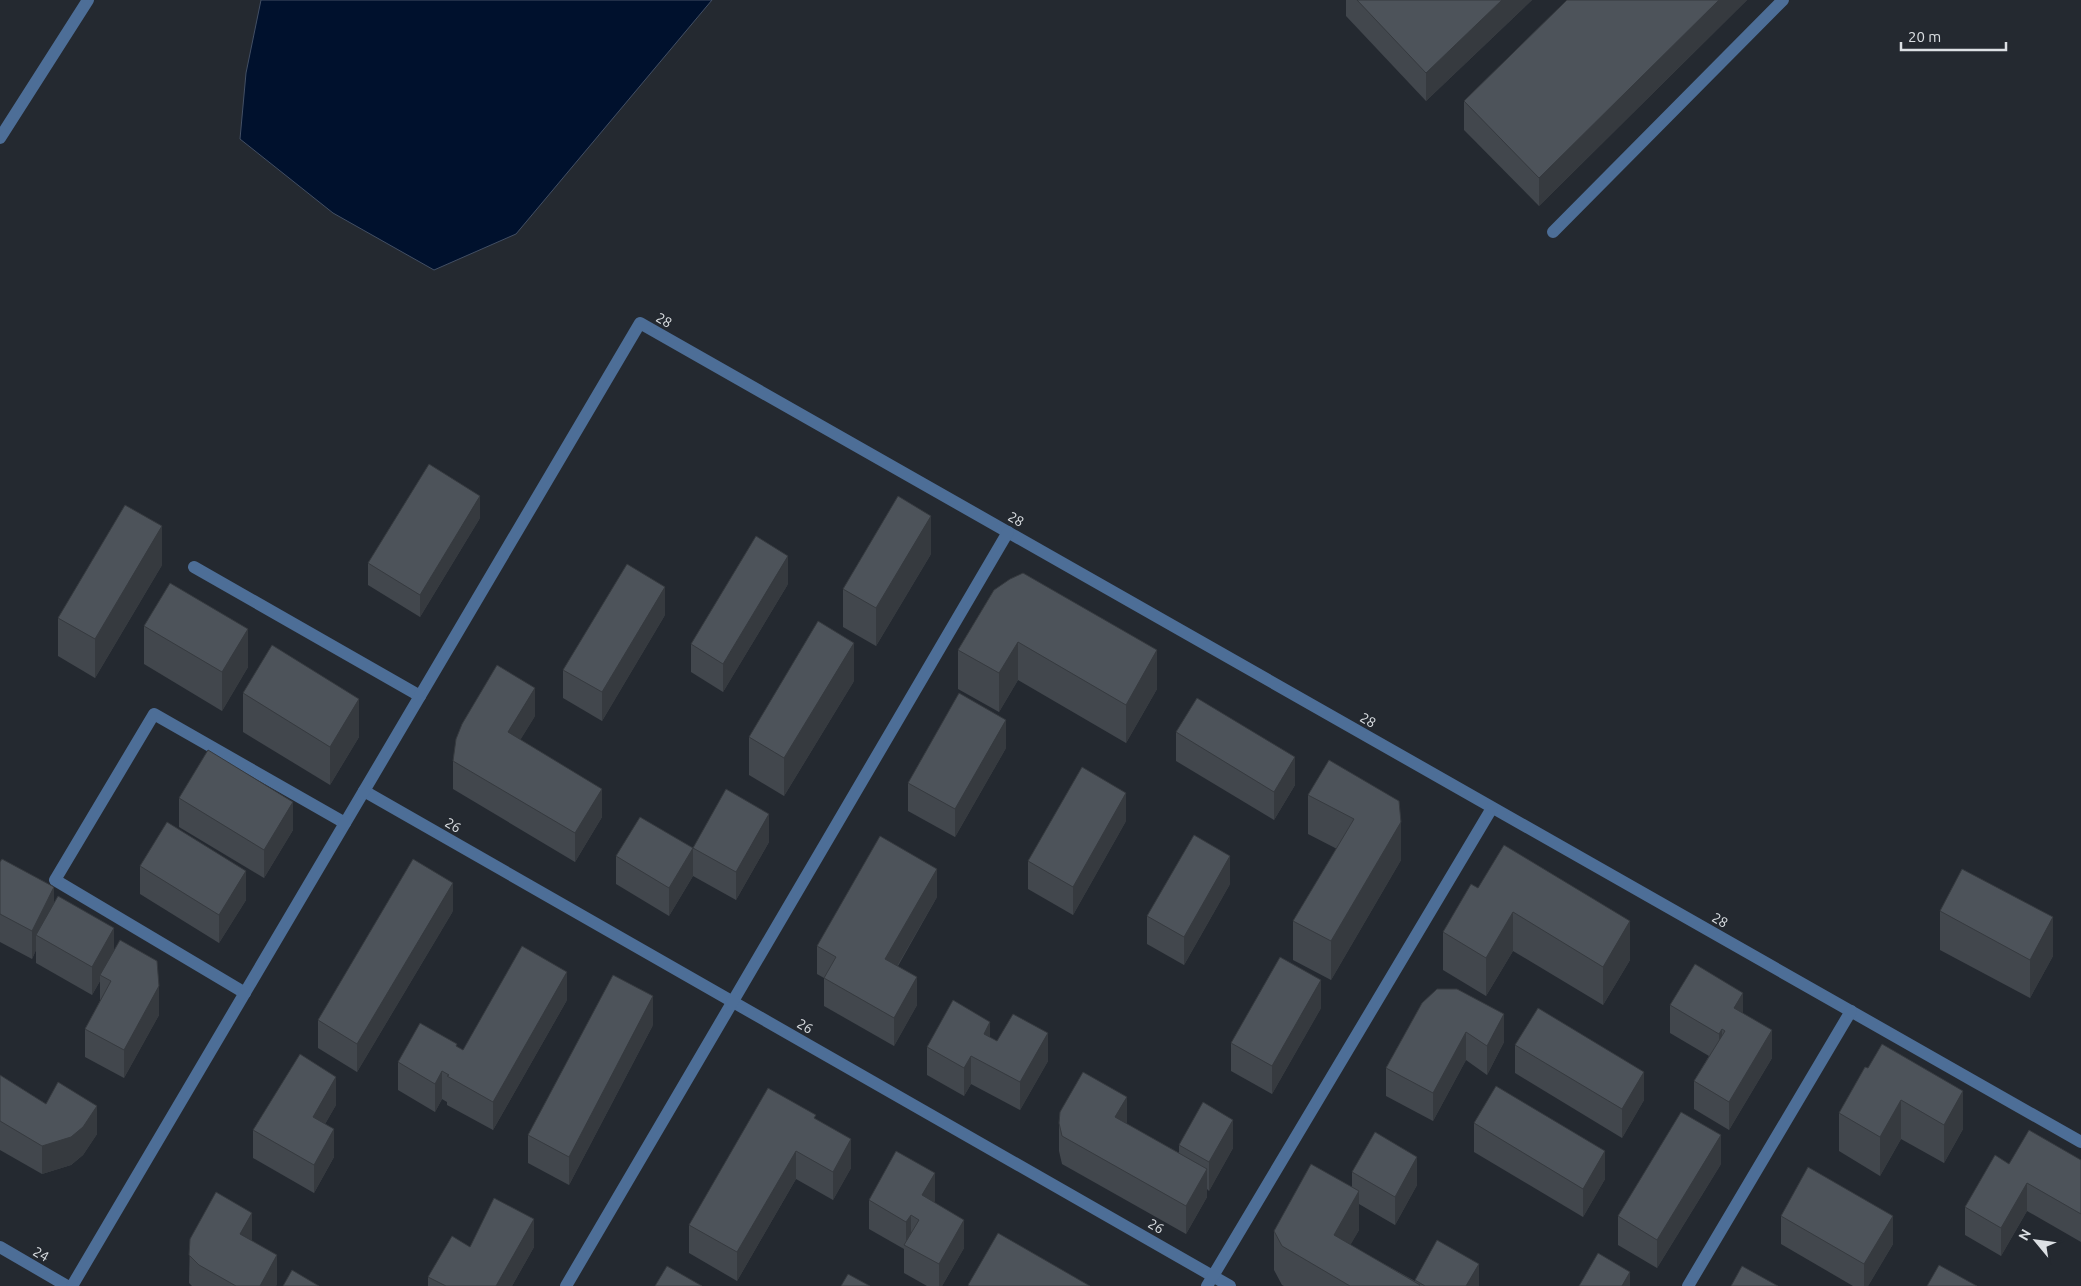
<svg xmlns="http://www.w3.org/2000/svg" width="2081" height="1286" viewBox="0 0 2081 1286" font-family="Ubuntu,sans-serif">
<rect width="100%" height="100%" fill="#242930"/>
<polygon fill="#00112d" stroke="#424f64" points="261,0 712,0 516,234 434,270 333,213 240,139 246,73"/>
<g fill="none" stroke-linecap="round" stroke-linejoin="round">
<g stroke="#4d6e97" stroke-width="12">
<polyline points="0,138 88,0"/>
<polyline points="1553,232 1783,0"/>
<polyline points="194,567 420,696"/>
<polyline points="364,791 1230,1286"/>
<polyline points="245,993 55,880 154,714 345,823"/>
<polyline points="0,1247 67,1286"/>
<polyline points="72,1286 640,323 2081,1142"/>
<polyline points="566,1286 1008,532"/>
<polyline points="1207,1286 1492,808"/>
<polyline points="1688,1286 1851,1011"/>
</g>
</g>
<g fill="#42474d">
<polygon points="1346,0 1532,0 1426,101 1346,16"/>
<polygon points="1567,0 1747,0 1539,206 1464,130 1464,101"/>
<polygon points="480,518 420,617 368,585 368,563"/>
<polygon points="931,554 876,646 843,627 843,589"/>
<polygon points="162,565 95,678 58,656 58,618"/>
<polygon points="788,584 723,692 691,672 691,644"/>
<polygon points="994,590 1157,689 1126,743 1018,680 999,712 958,689 958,650"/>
<polygon points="665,615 602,721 563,698 563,670"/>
<polygon points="144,626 248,667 222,711 144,664"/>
<polygon points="854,681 784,796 749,775 749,737"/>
<polygon points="243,693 359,737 330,785 243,732"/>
<polygon points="535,716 520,740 602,817 575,862 453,789 453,761"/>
<polygon points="1176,732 1295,785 1274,820 1176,761"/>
<polygon points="1006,748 955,837 908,811 908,783"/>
<polygon points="1329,760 1401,860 1331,980 1293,960 1293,921 1337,849 1308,834 1308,795"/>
<polygon points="179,798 293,830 264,878 179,827"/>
<polygon points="1126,821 1073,915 1028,889 1028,861"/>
<polygon points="769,842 736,900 693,876 669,916 616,884 616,856"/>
<polygon points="0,862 54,902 114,950 159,1015 124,1078 85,1057 85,1029 100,1001 100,981 92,995 36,963 36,950 32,959 0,942"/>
<polygon points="140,866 246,900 219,943 140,894"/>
<polygon points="1230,884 1184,965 1147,944 1147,916"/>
<polygon points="1478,888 1630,960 1603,1005 1513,951 1486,996 1443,970 1443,932"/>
<polygon points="937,897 898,966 917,1005 894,1046 824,1006 824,978 817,974 817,946"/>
<polygon points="453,911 357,1072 318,1048 318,1020"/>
<polygon points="1940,911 2053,956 2030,998 1940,950"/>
<polygon points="567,1000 493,1130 447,1105 447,1102 442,1099 435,1112 398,1090 398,1062 457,1047 463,1050"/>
<polygon points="1422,1003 1504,1042 1487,1075 1466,1060 1433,1121 1386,1096 1386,1068"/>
<polygon points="1670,1005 1743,1013 1772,1058 1729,1130 1694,1109 1694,1081 1709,1056 1670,1033"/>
<polygon points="1321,1008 1272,1094 1231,1071 1231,1043"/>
<polygon points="653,1025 569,1185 528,1163 528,1135"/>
<polygon points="990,1038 997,1041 1048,1061 1020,1110 971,1084 964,1096 927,1075 927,1047"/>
<polygon points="1515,1045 1644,1100 1622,1138 1515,1073"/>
<polygon points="1865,1067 1963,1129 1944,1163 1901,1139 1880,1176 1839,1151 1839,1113"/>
<polygon points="0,1075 46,1104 97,1134 83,1155 71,1165 42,1174 0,1150"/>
<polygon points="336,1105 325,1124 334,1157 314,1193 253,1158 253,1130"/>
<polygon points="816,1119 851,1168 833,1200 796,1179 737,1281 689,1253 689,1225"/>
<polygon points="1059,1123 1127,1124 1179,1153 1179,1145 1233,1148 1209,1191 1207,1189 1207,1197 1186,1234 1062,1164 1059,1151"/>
<polygon points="1474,1123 1605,1179 1583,1217 1474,1152"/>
<polygon points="2081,1160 2081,1242 2027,1211 2001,1256 1965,1235 1965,1207 2009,1164"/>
<polygon points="1721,1164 1657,1268 1618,1245 1618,1216"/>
<polygon points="1352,1172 1417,1185 1395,1225 1359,1204 1359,1230 1350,1245 1415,1281 1415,1280 1479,1286 1284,1286 1282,1285 1274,1270 1274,1231 1352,1187"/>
<polygon points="869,1200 935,1201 934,1202 964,1248 942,1286 927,1286 904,1273 904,1249 869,1229"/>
<polygon points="1781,1216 1893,1244 1868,1286 1853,1286 1781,1244"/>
<polygon points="190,1239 252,1241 277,1284 276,1286 192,1286 189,1283"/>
<polygon points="470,1247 534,1247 512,1286 428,1286 428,1277"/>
</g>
<g fill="#363a3f">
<polygon points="1502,0 1532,0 1426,101 1426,73"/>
<polygon points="1719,0 1747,0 1539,206 1539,178"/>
<polygon points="480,496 480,518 420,617 420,595"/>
<polygon points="931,516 931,554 876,646 876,608"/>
<polygon points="162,526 162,565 95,678 95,639"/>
<polygon points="788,556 788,584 723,692 723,664"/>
<polygon points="665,587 665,615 602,721 602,692"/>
<polygon points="248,629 248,667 222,711 222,672"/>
<polygon points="1018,642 1018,680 999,712 999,673"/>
<polygon points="854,643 854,681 784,796 784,758"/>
<polygon points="1157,650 1157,689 1126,743 1126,705"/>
<polygon points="535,688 535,716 508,760 508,732"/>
<polygon points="359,699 359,737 330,785 330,747"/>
<polygon points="1006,720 1006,748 955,837 955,809"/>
<polygon points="1295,757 1295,785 1274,820 1274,792"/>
<polygon points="602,789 602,817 575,862 575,833"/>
<polygon points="1126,793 1126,821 1073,915 1073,887"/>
<polygon points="293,802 293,830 264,878 264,850"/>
<polygon points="769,814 769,842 736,900 736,872"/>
<polygon points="1401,822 1401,860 1331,980 1331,941"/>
<polygon points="693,848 693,876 669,916 669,888"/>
<polygon points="1230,856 1230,884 1184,965 1184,937"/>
<polygon points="937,869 937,897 885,987 885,959"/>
<polygon points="246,871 246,900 219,943 219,915"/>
<polygon points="453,883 453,911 357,1072 357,1044"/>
<polygon points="54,887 54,915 36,935 36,950 32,959 32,931"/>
<polygon points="1513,912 1513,951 1486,996 1486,958"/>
<polygon points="2053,917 2053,956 2030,998 2030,960"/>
<polygon points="1630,921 1630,960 1603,1005 1603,967"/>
<polygon points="114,928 114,956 100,975 100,981 92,995 92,967"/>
<polygon points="567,972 567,1000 493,1130 493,1102"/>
<polygon points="917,977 917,1005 894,1046 894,1018"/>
<polygon points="1321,980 1321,1008 1272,1094 1272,1066"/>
<polygon points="159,986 159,1015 124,1078 124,1050"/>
<polygon points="1743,993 1743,1021 1734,1008"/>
<polygon points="653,996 653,1025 569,1185 569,1157"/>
<polygon points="1504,1014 1504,1042 1487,1075 1487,1046"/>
<polygon points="990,1022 990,1050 984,1034"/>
<polygon points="1722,1029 1722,1057 1719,1062 1719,1034"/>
<polygon points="1772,1030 1772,1058 1729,1130 1729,1102"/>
<polygon points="1466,1032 1466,1060 1433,1121 1433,1093"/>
<polygon points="1048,1033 1048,1061 1020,1110 1020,1082"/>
<polygon points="971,1056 971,1084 964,1096 964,1068"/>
<polygon points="442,1071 442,1099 435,1112 435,1084"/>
<polygon points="1644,1072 1644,1100 1622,1138 1622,1109"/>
<polygon points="336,1077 336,1105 313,1145 313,1117"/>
<polygon points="1963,1091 1963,1129 1944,1163 1944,1125"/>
<polygon points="1127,1097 1127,1125 1115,1117"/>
<polygon points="1901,1100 1901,1139 1880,1176 1880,1137"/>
<polygon points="97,1106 97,1134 83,1155 71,1165 42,1174 42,1146"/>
<polygon points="1233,1120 1233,1148 1209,1191 1209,1162"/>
<polygon points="334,1129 334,1157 314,1193 314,1165"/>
<polygon points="1721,1135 1721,1164 1657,1268 1657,1240"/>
<polygon points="851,1139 851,1168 833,1200 833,1172"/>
<polygon points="796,1151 796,1179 737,1281 737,1252"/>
<polygon points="1605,1151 1605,1179 1583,1217 1583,1189"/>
<polygon points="1417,1157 1417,1185 1395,1225 1395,1197"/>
<polygon points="1207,1169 1207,1197 1186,1234 1186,1206"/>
<polygon points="935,1173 935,1201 922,1223 922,1195"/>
<polygon points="2027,1183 2027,1211 2001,1256 2001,1228"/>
<polygon points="1359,1191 1359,1230 1334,1274 1334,1235"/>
<polygon points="252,1213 252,1241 240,1234"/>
<polygon points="911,1215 911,1243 906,1246 906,1222"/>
<polygon points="1893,1216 1893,1244 1868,1286 1864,1286 1864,1264"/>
<polygon points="534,1219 534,1247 512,1286 496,1286"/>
<polygon points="964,1220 964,1248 942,1286 939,1286 939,1264"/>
<polygon points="277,1255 277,1284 276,1286 260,1286"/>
<polygon points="1479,1264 1479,1286 1466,1286"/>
<polygon points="1630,1272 1630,1286 1622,1286"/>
</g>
<g fill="#4d535a" stroke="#363a3f">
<polygon points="1357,0 1502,0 1426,73"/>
<polygon points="1567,0 1719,0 1539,178 1464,101"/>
<polygon points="429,464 480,496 420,595 368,563"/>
<polygon points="898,496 931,516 876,608 843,589"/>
<polygon points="125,505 162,526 95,639 58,618"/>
<polygon points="756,536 788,556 723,664 691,644"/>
<polygon points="627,564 665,587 602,692 563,670"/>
<polygon points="1023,573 1157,650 1126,705 1018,642 999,673 958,650 994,590 1010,579"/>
<polygon points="170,583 248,629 222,672 144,626"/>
<polygon points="818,621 854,643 784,758 749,737"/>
<polygon points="272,645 359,699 330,747 243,693"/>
<polygon points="497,665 535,688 508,732 602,789 575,833 453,761 456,739 462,724"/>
<polygon points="959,693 1006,720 955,809 908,783"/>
<polygon points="1197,698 1295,757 1274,792 1176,732"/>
<polygon points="208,750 293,802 264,850 179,798"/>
<polygon points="1329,760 1399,801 1401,822 1331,941 1293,921 1354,819 1308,795"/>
<polygon points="1082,767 1126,793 1073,887 1028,861"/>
<polygon points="726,789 769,814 736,872 693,848"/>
<polygon points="640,817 693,848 669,888 616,856"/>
<polygon points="167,822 246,871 219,915 140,866"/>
<polygon points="1194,835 1230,856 1184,937 1147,916"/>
<polygon points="880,836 937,869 885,959 917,977 894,1018 824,978 836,957 817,946"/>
<polygon points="1504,845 1630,921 1603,967 1513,912 1486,958 1443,932 1471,884 1478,888"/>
<polygon points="2,859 54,887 32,931 0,914 0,862"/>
<polygon points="413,859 453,883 357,1044 318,1020"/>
<polygon points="1962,869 2053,917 2030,960 1940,911"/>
<polygon points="58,896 114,928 92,967 36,935"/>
<polygon points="120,940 157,961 159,986 124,1050 85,1029 111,981 100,975"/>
<polygon points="522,946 567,972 493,1102 447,1076 449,1075 442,1071 435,1084 398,1062 420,1023 457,1044 456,1046 463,1050"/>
<polygon points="1280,957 1321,980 1272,1066 1231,1043"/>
<polygon points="1695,964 1743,993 1734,1008 1772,1030 1729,1102 1694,1081 1725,1031 1722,1029 1719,1034 1670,1005"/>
<polygon points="613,975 653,996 569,1157 528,1135"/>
<polygon points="1437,989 1457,989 1504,1014 1487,1046 1466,1032 1433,1093 1386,1068 1422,1003"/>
<polygon points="953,1000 990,1022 984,1034 997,1041 1013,1014 1048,1033 1020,1082 971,1056 964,1068 927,1047"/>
<polygon points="1538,1008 1644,1072 1622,1109 1515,1045"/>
<polygon points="1882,1044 1963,1091 1944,1125 1901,1100 1880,1137 1839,1113 1865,1067 1868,1068"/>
<polygon points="300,1054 336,1077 313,1117 334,1129 314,1165 253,1130"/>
<polygon points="1083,1072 1127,1097 1115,1117 1207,1169 1186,1206 1062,1136 1059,1123 1060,1112"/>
<polygon points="0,1075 46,1104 58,1082 97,1106 83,1127 71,1137 42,1146 0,1121"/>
<polygon points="1496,1086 1605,1151 1583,1189 1474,1123"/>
<polygon points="768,1088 816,1115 814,1118 851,1139 833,1172 796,1151 737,1252 689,1225"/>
<polygon points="1203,1102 1233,1120 1209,1162 1179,1145"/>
<polygon points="1681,1112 1721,1135 1657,1240 1618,1216"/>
<polygon points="2029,1130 2081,1160 2081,1214 2027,1183 2001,1228 1965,1207 1995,1155 2009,1164"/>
<polygon points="1375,1132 1417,1157 1395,1197 1352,1172"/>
<polygon points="896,1151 935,1173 922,1195 964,1220 939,1264 904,1245 919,1220 911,1215 906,1222 869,1200"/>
<polygon points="1311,1164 1359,1191 1334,1235 1420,1285 1419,1286 1350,1286 1282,1246 1274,1231"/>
<polygon points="1808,1167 1893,1216 1864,1264 1781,1216"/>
<polygon points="216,1192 252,1213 240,1234 277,1255 260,1286 236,1286 199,1265 189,1255 190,1239"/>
<polygon points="494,1198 534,1219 496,1286 446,1286 428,1277 452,1236 470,1247"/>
<polygon points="998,1233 1090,1286 970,1286 968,1285"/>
<polygon points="1437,1240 1479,1264 1466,1286 1425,1286 1415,1280"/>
<polygon points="1598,1253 1630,1272 1622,1286 1579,1286"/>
<polygon points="1939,1265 1977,1286 1927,1286"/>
<polygon points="667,1266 702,1286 655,1286"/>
<polygon points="1742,1266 1778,1286 1731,1286"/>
<polygon points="292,1270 319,1286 283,1286"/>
<polygon points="848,1274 870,1286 841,1286"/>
</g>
<g text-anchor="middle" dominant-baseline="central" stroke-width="4" stroke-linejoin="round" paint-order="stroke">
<g font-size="14" fill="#dce0e4" stroke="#242930">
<text transform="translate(664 320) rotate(30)">28</text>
<text transform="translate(1016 519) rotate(30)">28</text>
<text transform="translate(1368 720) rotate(30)">28</text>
<text transform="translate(453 825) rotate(30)">26</text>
<text transform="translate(1720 920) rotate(30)">28</text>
<text transform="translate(805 1026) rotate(30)">26</text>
<text transform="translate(1156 1226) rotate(30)">26</text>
<text transform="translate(41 1254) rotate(30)">24</text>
</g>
</g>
<g transform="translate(2036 1241) rotate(299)" stroke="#242930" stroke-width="4" paint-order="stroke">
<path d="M0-4L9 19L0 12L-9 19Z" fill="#dce0e4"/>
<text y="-8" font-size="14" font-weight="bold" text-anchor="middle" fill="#dce0e4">N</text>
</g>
<path d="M1901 42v8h105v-8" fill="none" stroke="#dce0e4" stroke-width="2.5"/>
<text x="1908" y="42" font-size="15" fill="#dce0e4" stroke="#242930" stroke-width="4" paint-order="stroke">20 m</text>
</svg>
